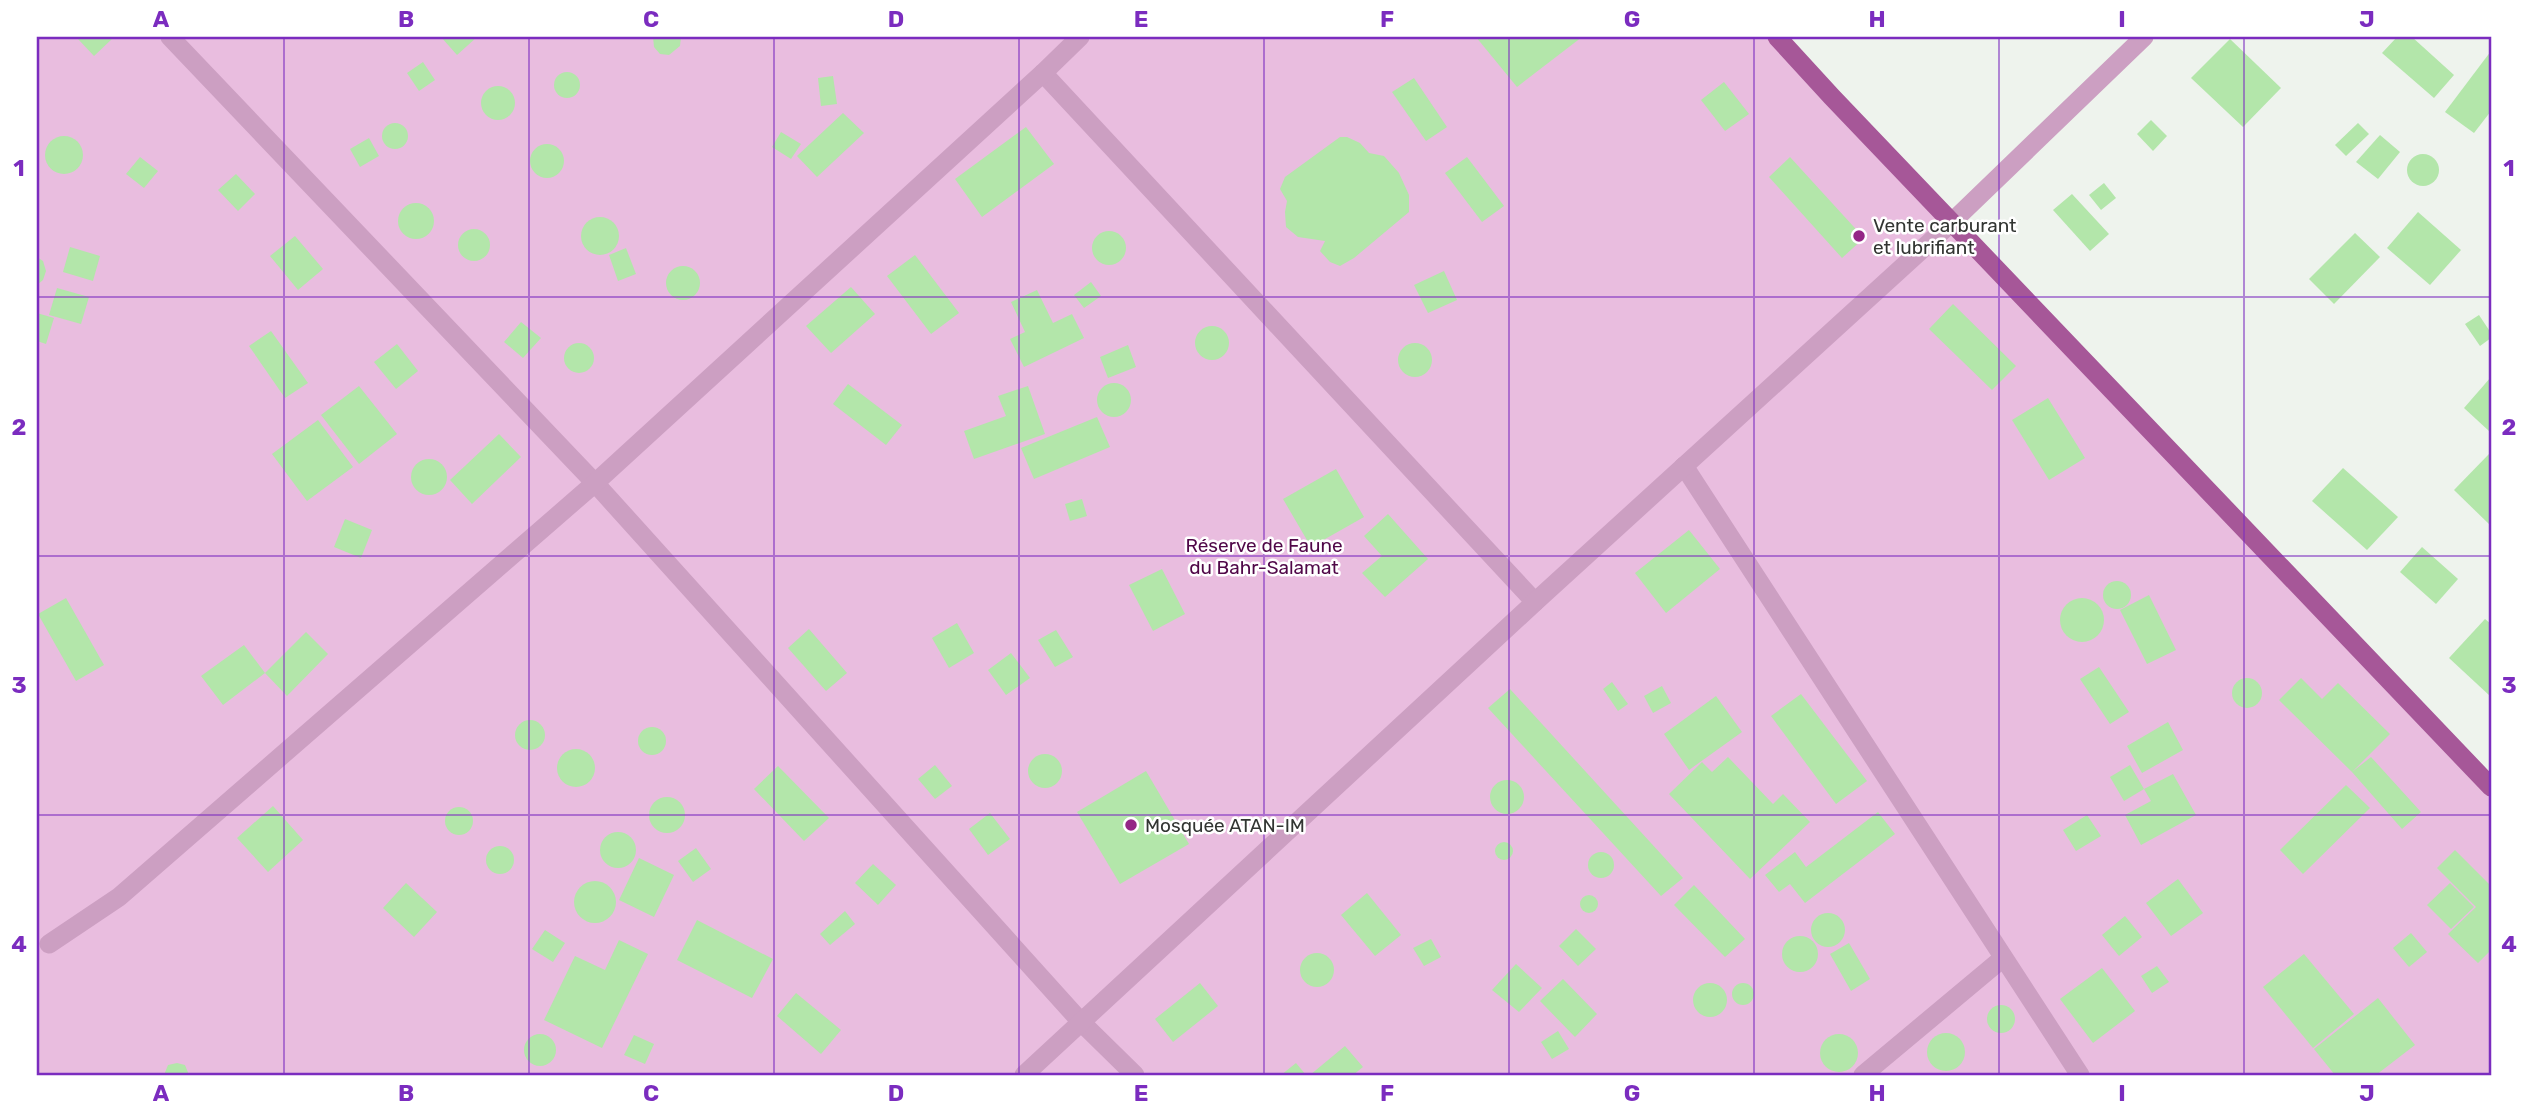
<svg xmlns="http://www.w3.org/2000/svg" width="2528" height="1112" viewBox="0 0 2528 1112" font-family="Rubik,sans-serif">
<rect width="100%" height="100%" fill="#eef3ed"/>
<polygon fill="#e9bddf" points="37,37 1777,37 2491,787 2491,1075 37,1075"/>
<g fill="#b3e6aa">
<polygon points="81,37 111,37 112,39 94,56 78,39"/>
<polygon points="441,37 477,37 457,55"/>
<polygon points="653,37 681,37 680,46 669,55 660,54 654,47"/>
<polygon points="1476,37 1582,37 1517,87"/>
<polygon points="2397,37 2412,37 2454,75 2434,98 2382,53"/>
<polygon points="2230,39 2281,88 2243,127 2191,78"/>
<polygon points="2491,51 2491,111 2474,133 2445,112"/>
<polygon points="423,62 435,80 419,91 407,73"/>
<circle cx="567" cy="85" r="13"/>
<polygon points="833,76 837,104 821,106 818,78"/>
<polygon points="1414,78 1447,127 1426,141 1392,92"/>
<polygon points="1724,82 1749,114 1725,131 1701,100"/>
<circle cx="498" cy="103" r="17"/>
<polygon points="843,113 864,133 817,177 797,156"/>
<polygon points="2151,120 2167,136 2153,151 2137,134"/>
<circle cx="395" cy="136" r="13"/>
<polygon points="2358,123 2369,134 2346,156 2335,145"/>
<polygon points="1026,127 1054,164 982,217 955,179"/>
<polygon points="781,132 801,144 791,159 772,147"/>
<polygon points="2380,135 2400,152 2378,179 2356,162"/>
<circle cx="64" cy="155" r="19"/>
<polygon points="1340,137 1347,137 1360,143 1369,153 1384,156 1399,173 1409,195 1409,212 1354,258 1340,266 1330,262 1320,251 1325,241 1298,237 1286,227 1285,212 1287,201 1280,189 1285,177"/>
<polygon points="369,138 379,156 360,167 350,149"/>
<circle cx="547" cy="161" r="17"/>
<circle cx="2423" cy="170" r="16"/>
<polygon points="140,157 158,171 144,188 126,174"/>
<polygon points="1467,157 1504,206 1482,222 1445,173"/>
<polygon points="1790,157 1864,238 1842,258 1769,177"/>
<polygon points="236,174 255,194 238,211 218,190"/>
<polygon points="2104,183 2116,198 2101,210 2089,195"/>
<polygon points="2072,194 2109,234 2090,251 2053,210"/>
<circle cx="416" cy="221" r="18"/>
<polygon points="2418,212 2461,250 2430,285 2387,248"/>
<circle cx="600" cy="236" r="19"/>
<circle cx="474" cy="245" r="16"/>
<circle cx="1109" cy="248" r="17"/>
<polygon points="2355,233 2380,257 2334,304 2309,279"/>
<polygon points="295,236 323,269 298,290 270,256"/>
<polygon points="70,247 100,256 93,281 63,272"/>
<polygon points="626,248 636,274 618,281 609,255"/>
<polygon points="915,255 959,313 931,334 887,276"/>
<polygon points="37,257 43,261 46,271 43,280 37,285"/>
<circle cx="683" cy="283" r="17"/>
<polygon points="1444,271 1457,300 1428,313 1414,285"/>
<polygon points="1091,282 1101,296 1084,308 1074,295"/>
<polygon points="851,287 875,314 831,353 806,326"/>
<polygon points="57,288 89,297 81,324 49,315"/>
<polygon points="1037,290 1053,323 1072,314 1084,338 1024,367 1010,339 1025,332 1011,302"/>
<polygon points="1953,304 2016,366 1992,390 1929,329"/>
<polygon points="37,313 54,318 46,344 37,341"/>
<polygon points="2479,315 2491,333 2491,338 2480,346 2465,324"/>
<polygon points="521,322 541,338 523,358 504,342"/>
<circle cx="1212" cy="343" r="17"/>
<polygon points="271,331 308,383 285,398 249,346"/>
<circle cx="1415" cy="360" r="17"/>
<circle cx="579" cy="358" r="15"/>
<polygon points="397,344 418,371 396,389 374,362"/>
<polygon points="1128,345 1136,367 1108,378 1100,357"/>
<polygon points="2491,377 2491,428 2489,431 2464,408"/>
<circle cx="1114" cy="400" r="17"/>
<polygon points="848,384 902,425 886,445 833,404"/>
<polygon points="359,386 397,434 359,464 321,415"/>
<polygon points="1028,386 1045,434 974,459 964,431 1006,416 998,396"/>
<polygon points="2048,398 2085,458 2049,480 2012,420"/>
<polygon points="1097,417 1110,447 1034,479 1021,448"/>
<polygon points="318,420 353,467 307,501 272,454"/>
<polygon points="499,434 521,457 472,504 450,480"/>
<polygon points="2489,454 2491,456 2491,526 2454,490"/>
<circle cx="429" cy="477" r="18"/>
<polygon points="2343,468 2398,517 2367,550 2312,501"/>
<polygon points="1336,469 1364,517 1311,547 1283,499"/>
<polygon points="1082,499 1087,516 1070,521 1065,504"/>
<polygon points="1388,514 1428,559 1385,597 1362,573 1382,556 1364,536"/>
<polygon points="345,519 372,530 361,558 334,547"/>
<polygon points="1689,530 1720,569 1666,613 1635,573"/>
<polygon points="2422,547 2458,579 2436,604 2400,572"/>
<polygon points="1162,569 1185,614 1153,631 1129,585"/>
<circle cx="2117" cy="595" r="14"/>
<polygon points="2149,595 2176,650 2147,664 2120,610"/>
<polygon points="66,598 104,665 76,681 38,614"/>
<circle cx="2082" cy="620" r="22"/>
<polygon points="2485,619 2491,624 2490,696 2449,658"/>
<polygon points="957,623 974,653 949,668 932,638"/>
<polygon points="809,629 847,673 826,691 788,648"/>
<polygon points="1056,630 1073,657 1055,667 1038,640"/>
<polygon points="306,632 328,654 287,696 265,673 223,705 201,676 244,645 265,673"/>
<polygon points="1011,653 1030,678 1006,695 988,670"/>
<polygon points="2099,667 2129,712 2110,724 2080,679"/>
<circle cx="2247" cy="693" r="15"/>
<polygon points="2301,678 2322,699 2338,683 2390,734 2352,772 2371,757 2421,812 2402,829 2352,772 2279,700"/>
<polygon points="1612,682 1628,704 1618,711 1603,689"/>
<polygon points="1662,686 1671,703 1653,713 1644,696"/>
<polygon points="1510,689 1683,878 1661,896 1488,708"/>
<polygon points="1801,694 1867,781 1836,804 1771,716"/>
<polygon points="1716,696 1742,732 1689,770 1664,734"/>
<circle cx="530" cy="735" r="15"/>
<polygon points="2168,722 2183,750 2142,773 2127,746"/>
<circle cx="652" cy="741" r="14"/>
<circle cx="576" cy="768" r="19"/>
<circle cx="1045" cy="771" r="17"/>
<polygon points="1728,757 1773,804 1783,794 1810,822 1750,879 1669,794 1702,762 1712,772"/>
<polygon points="935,765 952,786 935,799 918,779"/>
<polygon points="2130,765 2144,789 2124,801 2110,777"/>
<polygon points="778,766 829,818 804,841 754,789"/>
<polygon points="1146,771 1189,844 1120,884 1077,812"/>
<polygon points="2173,774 2196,815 2141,845 2125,815 2151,801 2144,789"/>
<circle cx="1507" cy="797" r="17"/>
<polygon points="2346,785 2370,808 2303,874 2280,850"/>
<circle cx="667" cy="815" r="18"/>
<polygon points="273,806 303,840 268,872 237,838"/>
<circle cx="459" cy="821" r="14"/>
<polygon points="1878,812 1895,834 1805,903 1790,884 1779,892 1765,875 1795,852 1806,867"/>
<polygon points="990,813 1010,839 988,855 969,829"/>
<polygon points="2087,815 2101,836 2076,851 2063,830"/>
<circle cx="618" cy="850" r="18"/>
<circle cx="1504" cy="851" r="9"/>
<circle cx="500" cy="860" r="14"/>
<polygon points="696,848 711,869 693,882 678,861"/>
<polygon points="2455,850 2491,886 2491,950 2478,963 2448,934 2476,907 2437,868"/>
<circle cx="1601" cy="865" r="13"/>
<polygon points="639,858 674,875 654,917 619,900"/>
<polygon points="873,864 896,885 878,905 855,883"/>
<polygon points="2178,879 2203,913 2171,936 2146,903"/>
<circle cx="595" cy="902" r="21"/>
<polygon points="406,883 437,912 414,937 383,908"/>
<polygon points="2450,883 2474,907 2451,929 2427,905"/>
<polygon points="1694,885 1745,939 1725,957 1674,905"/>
<polygon points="1367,893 1401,935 1375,956 1341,915"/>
<circle cx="1589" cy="904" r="9"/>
<polygon points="845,911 855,924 830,945 820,934"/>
<circle cx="1828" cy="930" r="17"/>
<polygon points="2125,916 2142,937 2119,956 2102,935"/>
<polygon points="697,920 773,959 752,998 677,960"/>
<polygon points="1576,929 1596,949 1578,966 1559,946"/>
<polygon points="545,930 565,943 553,962 532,949"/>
<polygon points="2411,933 2427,952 2409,967 2393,948"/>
<circle cx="1800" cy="954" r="18"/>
<polygon points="1431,939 1441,957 1424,966 1413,948"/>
<polygon points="619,940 648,954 602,1048 544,1020 575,956 605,970"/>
<polygon points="1849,943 1870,979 1851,991 1830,954"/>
<circle cx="1317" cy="970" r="17"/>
<polygon points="2304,954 2354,1014 2313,1048 2263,987"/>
<polygon points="1516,964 1542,988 1519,1012 1492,990"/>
<polygon points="2157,966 2169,982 2152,993 2141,976"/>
<polygon points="2102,968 2135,1011 2093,1043 2060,999"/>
<polygon points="1563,979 1597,1014 1575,1037 1540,1001"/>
<circle cx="1710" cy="1000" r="17"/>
<polygon points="1200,983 1218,1006 1173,1042 1155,1019"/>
<circle cx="1743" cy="994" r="11"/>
<polygon points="796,993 841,1030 821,1054 777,1016"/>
<polygon points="2378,998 2415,1045 2376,1075 2335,1075 2314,1049"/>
<circle cx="2001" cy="1019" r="14"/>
<polygon points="1558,1031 1569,1049 1552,1059 1541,1042"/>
<circle cx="1946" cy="1052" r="19"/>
<circle cx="1839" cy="1053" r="19"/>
<circle cx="540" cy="1050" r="16"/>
<polygon points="634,1035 654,1044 645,1064 624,1055"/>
<polygon points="1345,1046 1363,1067 1353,1075 1310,1075"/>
<polygon points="177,1063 185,1065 189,1075 164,1075 168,1065"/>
<polygon points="1296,1063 1306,1075 1281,1075"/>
</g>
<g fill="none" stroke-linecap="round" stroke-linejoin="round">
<g stroke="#cc9fc2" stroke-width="19">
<polyline points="170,37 595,483 1082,1023 1135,1075"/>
<polyline points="1043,73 1535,602"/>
<polyline points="1684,466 2080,1075"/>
<polyline points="49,944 119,897 595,483 1043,73 1080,37"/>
<polyline points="1024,1075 1535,602 1952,222 2144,37"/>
<polyline points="1863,1075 2003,958"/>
</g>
<polyline stroke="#a65798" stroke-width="19" points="1777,37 1832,97 2491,787"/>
</g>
<path fill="none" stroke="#7b2cbf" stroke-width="2" stroke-opacity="0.55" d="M284 37V1075M529 37V1075M774 37V1075M1019 37V1075M1264 37V1075M1509 37V1075M1754 37V1075M1999 37V1075M2244 37V1075M37 297H2491M37 556H2491M37 815H2491"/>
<g fill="#942686" stroke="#fff" stroke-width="2.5">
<circle cx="1859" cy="236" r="7"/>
<circle cx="1131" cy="825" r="7"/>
</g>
<g text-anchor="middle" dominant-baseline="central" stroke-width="5" stroke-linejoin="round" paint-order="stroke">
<g font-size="19" fill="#323532" stroke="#fff" text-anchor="start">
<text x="1873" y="225">Vente carburant<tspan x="1873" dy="22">et lubrifiant</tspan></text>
<text x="1145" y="825">Mosquée ATAN-IM</text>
</g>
<g font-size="19" fill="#500748" stroke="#fff">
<text x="1264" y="545">Réserve de Faune<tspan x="1264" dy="22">du Bahr-Salamat</tspan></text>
</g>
</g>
<rect width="2528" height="1112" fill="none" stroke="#ffffff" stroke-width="77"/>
<rect x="38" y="38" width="2452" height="1036" fill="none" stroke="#7b2cbf" stroke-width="2.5"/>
<g font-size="23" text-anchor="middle" font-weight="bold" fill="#7b2cbf">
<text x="161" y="27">A</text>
<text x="406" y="27">B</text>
<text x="651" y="27">C</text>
<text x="896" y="27">D</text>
<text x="1141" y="27">E</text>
<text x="1387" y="27">F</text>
<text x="1632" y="27">G</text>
<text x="1877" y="27">H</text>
<text x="2122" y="27">I</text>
<text x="2367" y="27">J</text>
<text x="19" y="176">1</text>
<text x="2509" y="176">1</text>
<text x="19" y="435">2</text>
<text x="2509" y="435">2</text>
<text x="19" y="693">3</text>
<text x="2509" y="693">3</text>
<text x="19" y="952">4</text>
<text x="2509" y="952">4</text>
<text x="161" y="1101">A</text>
<text x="406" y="1101">B</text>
<text x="651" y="1101">C</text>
<text x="896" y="1101">D</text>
<text x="1141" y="1101">E</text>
<text x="1387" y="1101">F</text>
<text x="1632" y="1101">G</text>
<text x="1877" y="1101">H</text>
<text x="2122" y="1101">I</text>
<text x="2367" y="1101">J</text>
</g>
</svg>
